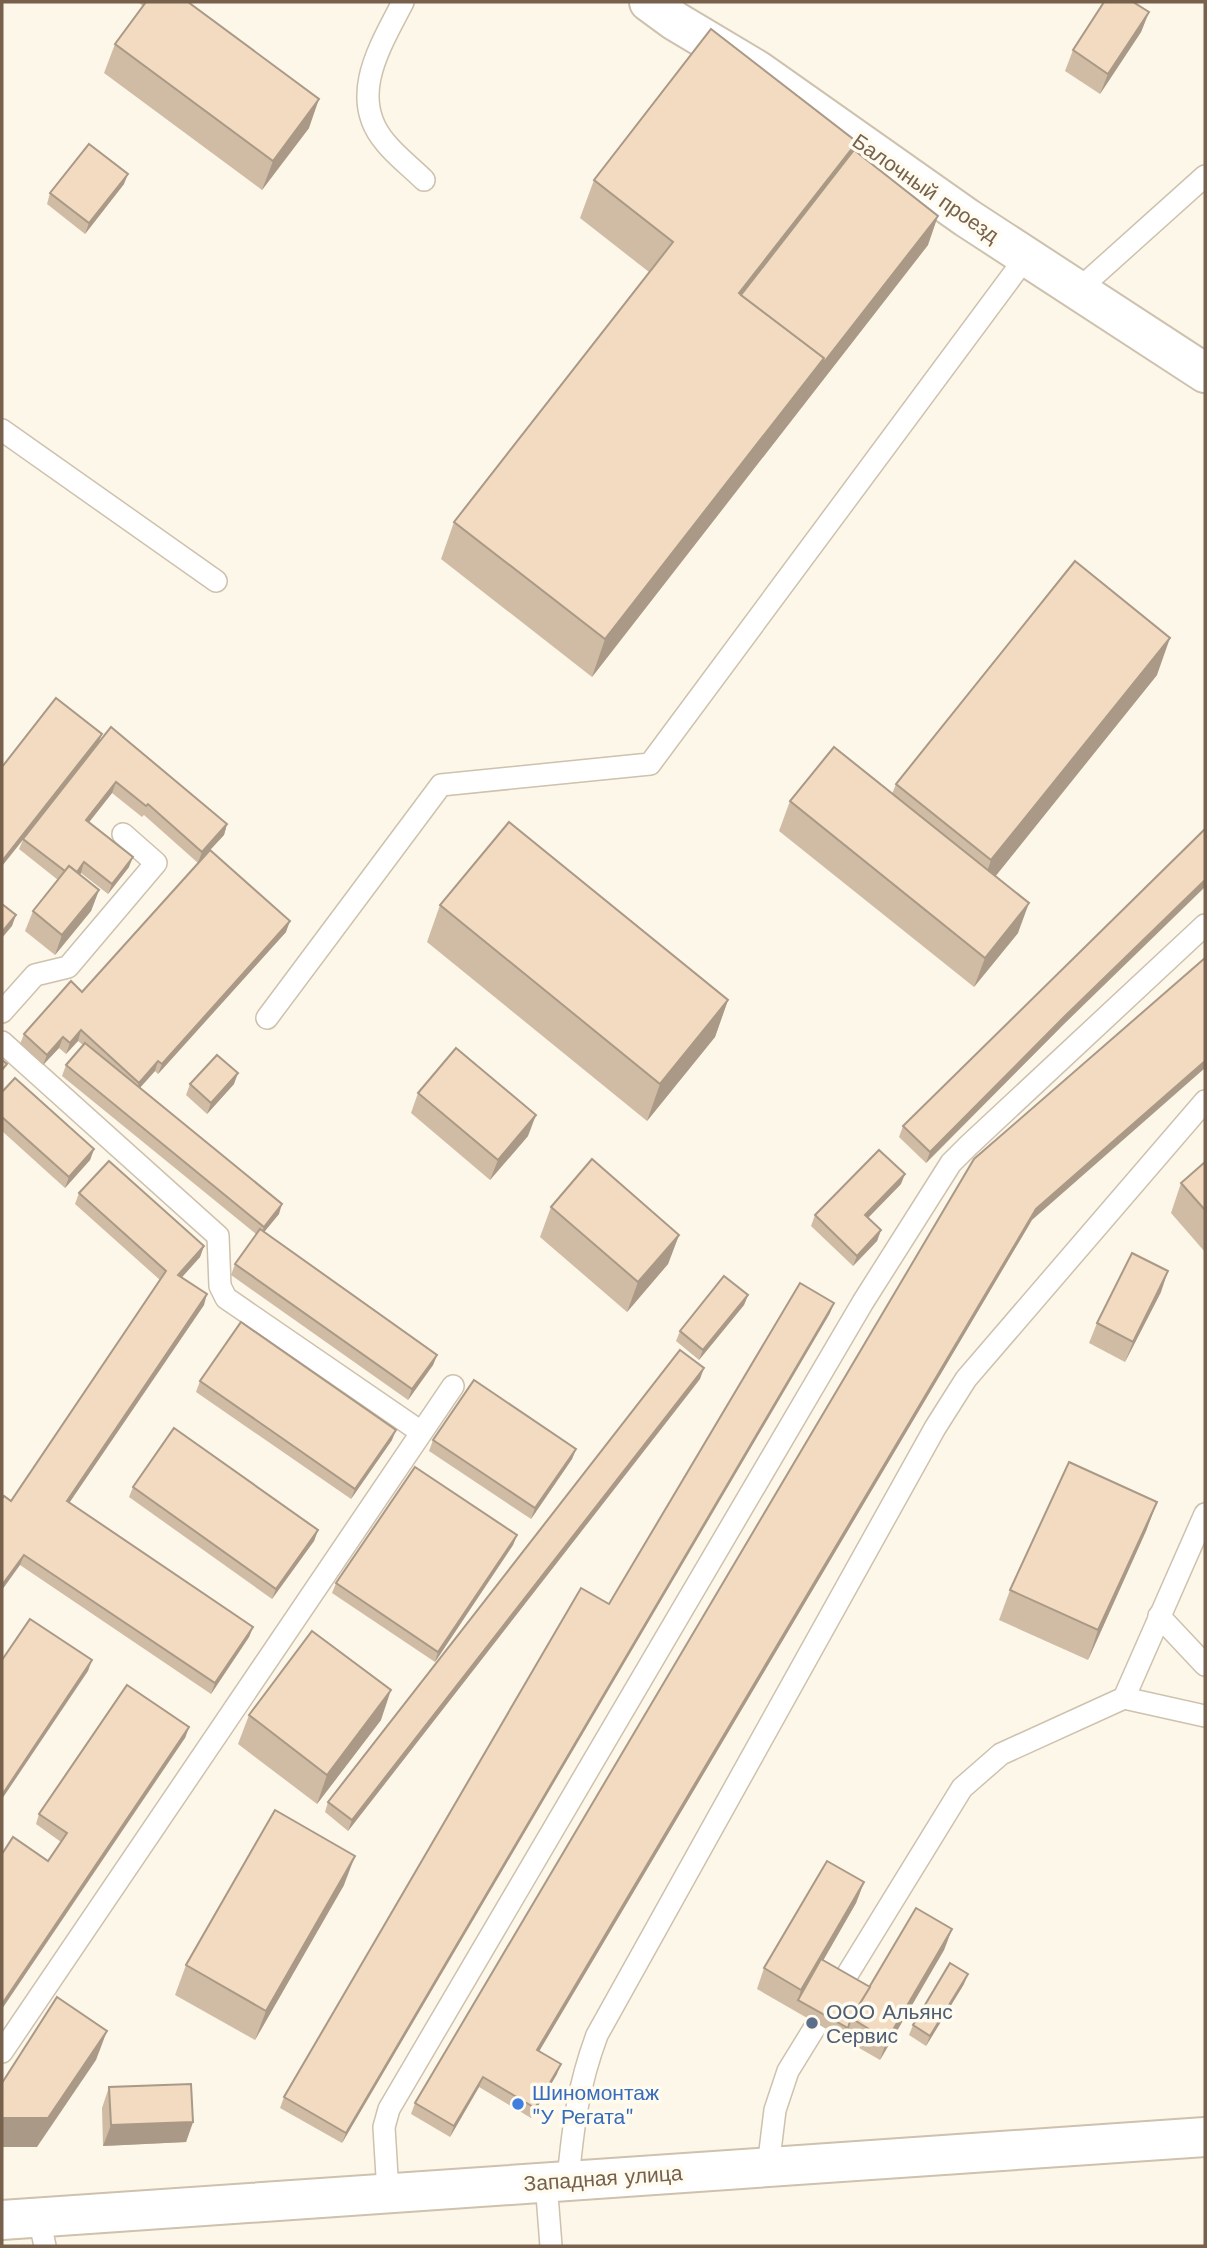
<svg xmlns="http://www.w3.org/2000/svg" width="1207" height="2248" viewBox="0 0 1207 2248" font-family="'Work Sans',sans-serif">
<rect width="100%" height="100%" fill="#fcf7e8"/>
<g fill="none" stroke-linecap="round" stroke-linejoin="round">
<g stroke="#cec1ae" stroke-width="24">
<g id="service">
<path d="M403 2C381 45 347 97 385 142 396 156 411 167 424 180"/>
<polyline points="1078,290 1205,176"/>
<polyline points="2,430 216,581"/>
<polyline points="2,1012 35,975 68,967 156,863 123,834"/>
<polyline points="267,1018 441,785 650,764 1026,257"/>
<polyline points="2,1042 218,1236 220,1286 226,1298 421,1432"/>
<polyline points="1159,1616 1205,1665"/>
<polyline points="1124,1698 1205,1716"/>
<polyline points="2,2052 453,1386"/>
<polyline points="768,2167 775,2110 788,2071 962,1788 1001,1754 1124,1698 1205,1514"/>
<path d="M568 2180C573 2127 578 2086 597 2035L935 1428 966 1379 1205 1101"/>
<polyline points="546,2182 551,2246"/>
<polyline points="388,2193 384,2127 389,2109 863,1302 951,1163 968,1146 1205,925"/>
<polyline points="39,2218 45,2246"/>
</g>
</g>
<g stroke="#cec1ae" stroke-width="42">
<polyline id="minor" points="649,2 675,21 757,70 967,218 1205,373"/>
</g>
<g stroke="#cec1ae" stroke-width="42">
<polyline id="tertiary" points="2,2220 1205,2137"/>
</g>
<use href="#service" stroke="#fff" stroke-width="21"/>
<use href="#minor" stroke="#fff" stroke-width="38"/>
<use href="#tertiary" stroke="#fff" stroke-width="38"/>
</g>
<g fill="#d0bca5">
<polygon points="138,2 188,2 309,128 262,190 104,73 115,44 143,6"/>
<polygon points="1149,12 1141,32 1100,94 1065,71 1073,50"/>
<polygon points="857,142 854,150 928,245 592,677 441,559 454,522 649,272 580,218 594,180"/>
<polygon points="124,184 85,234 47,204 50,193"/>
<polygon points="1157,675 995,876 1018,933 974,987 779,831 790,801 892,794 896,784"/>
<polygon points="99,743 227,824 224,835 210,850 286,932 158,1074 155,1071 140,1088 279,1214 264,1232 437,1355 433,1365 408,1400 231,1275 235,1264 256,1234 62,1076 66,1065 83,1045 78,1041 66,1054 59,1048 43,1065 20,1044 24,1034 82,992 198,863 144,815 142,817 112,793 89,822 129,867 108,894 81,873 79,875 99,890 91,911 55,955 25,931 33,911 58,880 19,849 23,840 2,866 2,767"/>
<polygon points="440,905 728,1000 715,1037 647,1121 427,942"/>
<polygon points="1061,1027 926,1163 899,1137 903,1126"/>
<polygon points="190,1084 234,1084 207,1114 186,1095"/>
<polygon points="2,1092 94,1149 90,1160 65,1188 2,1131"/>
<polygon points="418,1093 528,1136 490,1180 411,1113"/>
<polygon points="1205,1162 1205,1252 1171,1213 1181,1183"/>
<polygon points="901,1184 868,1218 881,1230 877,1241 853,1266 811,1226 815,1215"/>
<polygon points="79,1193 204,1246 200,1257 182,1277 204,1305 69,1503 253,1627 249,1637 211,1694 20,1565 11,1501 160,1280 75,1204"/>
<polygon points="551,1207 679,1235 668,1264 627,1312 540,1237"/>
<polygon points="1032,1220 539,2051 557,2074 531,2118 479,2087 450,2137 411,2114 415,2103"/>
<polygon points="1161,1292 1125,1362 1089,1343 1097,1323"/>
<polygon points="748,1295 744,1305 699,1360 676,1341 680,1331"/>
<polygon points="830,1313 342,2143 280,2108 284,2097 609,1604"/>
<polygon points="700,1379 348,1831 325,1812 328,1802"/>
<polygon points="200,1381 392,1440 351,1499 196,1392"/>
<polygon points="433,1440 576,1449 572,1459 531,1519 429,1451"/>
<polygon points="133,1487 318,1530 314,1541 272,1599 129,1497"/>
<polygon points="1157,1502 1146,1531 1088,1660 999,1620 1010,1590"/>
<polygon points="517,1535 513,1545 435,1662 332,1593 336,1583"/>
<polygon points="249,1715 381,1720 317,1804 238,1744"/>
<polygon points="189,1727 185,1738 61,1842 36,1824 39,1814"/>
<polygon points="864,1882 856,1903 823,1960 870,1987 952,1929 944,1950 880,2060 757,1989 764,1968"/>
<polygon points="344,1885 255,2040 175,1995 186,1965"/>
<polygon points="964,1984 926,2046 909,2035 913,2025"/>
<polygon points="109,2087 193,2122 186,2142 103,2146 102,2108"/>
</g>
<g fill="#a99986">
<polygon points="1149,12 1141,32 1100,94 1108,74"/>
<polygon points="319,99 309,128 262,190 273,161"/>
<polygon points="857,142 843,179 744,307 739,293"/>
<polygon points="128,174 124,184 85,234 89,223"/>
<polygon points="938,216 928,245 592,677 605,639 824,358"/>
<polygon points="1170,638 1157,675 978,898 991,860"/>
<polygon points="102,734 98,744 2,866 2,861"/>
<polygon points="116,782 112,793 83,830 86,820"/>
<polygon points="227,824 224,835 198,863 202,852"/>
<polygon points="133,857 129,867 108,894 112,884"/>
<polygon points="84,862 81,873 69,888 73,877"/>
<polygon points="1205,880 1205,887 1061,1027 926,1163 930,1152 1064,1017"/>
<polygon points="99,890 91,911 55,955 62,935"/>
<polygon points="1029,903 1018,933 974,987 985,958"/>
<polygon points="16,915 12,926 2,938 2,932"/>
<polygon points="290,921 286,932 158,1074 162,1064"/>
<polygon points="728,1000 715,1037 647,1121 660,1084"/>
<polygon points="81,1030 78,1041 66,1054 70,1043"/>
<polygon points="63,1037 59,1048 43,1065 47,1055"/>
<polygon points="158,1061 155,1071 135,1093 139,1083"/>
<polygon points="1205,1061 1205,1068 1032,1220 534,2060 537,2050 1036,1209"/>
<polygon points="238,1073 234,1084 207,1114 211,1103"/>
<polygon points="536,1115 528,1136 490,1180 498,1160"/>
<polygon points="94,1149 90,1160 65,1188 69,1177"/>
<polygon points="905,1174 901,1184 861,1225 865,1215"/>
<polygon points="282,1204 279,1214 260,1237 264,1227"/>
<polygon points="881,1230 877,1241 853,1266 857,1256"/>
<polygon points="679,1235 668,1264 627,1312 638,1282"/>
<polygon points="204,1246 200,1257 175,1285 178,1275"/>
<polygon points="1168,1271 1161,1292 1125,1362 1133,1342"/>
<polygon points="207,1294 204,1305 63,1512 67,1501"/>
<polygon points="748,1295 744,1305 699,1360 703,1350"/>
<polygon points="834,1303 830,1313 342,2143 346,2133"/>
<polygon points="437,1355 433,1365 408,1400 412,1389"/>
<polygon points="704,1368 700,1379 348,1831 352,1820"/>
<polygon points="396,1430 392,1440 351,1499 355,1489"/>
<polygon points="576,1449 572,1459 531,1519 535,1508"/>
<polygon points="1157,1502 1146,1531 1088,1660 1098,1630"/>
<polygon points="318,1530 314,1541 272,1599 276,1589"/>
<polygon points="517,1535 513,1545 435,1662 438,1652"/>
<polygon points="24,1555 20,1565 2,1590 2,1585"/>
<polygon points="253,1627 249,1637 211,1694 215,1683"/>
<polygon points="92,1660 88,1671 2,1799 2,1795"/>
<polygon points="391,1690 381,1720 317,1804 327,1775"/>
<polygon points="189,1727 185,1738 2,2009 2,2004"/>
<polygon points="355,1856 344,1885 255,2040 266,2011"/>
<polygon points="864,1882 856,1903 800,2001 798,2000 801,1990"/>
<polygon points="952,1929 944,1950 880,2060 887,2040"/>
<polygon points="968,1974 964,1984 926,2046 930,2036"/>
<polygon points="107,2031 96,2060 37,2147 2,2147 2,2118"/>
<polygon points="561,2064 557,2074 531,2118 535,2108"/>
<polygon points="483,2077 479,2087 450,2137 454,2126"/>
<polygon points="193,2122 186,2142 103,2146 111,2125"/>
</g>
<g fill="#f2dbc0" stroke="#a99986" stroke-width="2">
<polygon points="146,2 188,2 319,99 273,161 115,44"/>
<polygon points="1104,2 1133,2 1149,12 1108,74 1073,50"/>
<polygon points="711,29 857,142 739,293 824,358 605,639 454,522 673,242 594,180"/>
<polygon points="89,144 128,174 89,223 50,193"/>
<polygon points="854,150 938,216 821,366 824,358 741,295"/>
<polygon points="1075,561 1170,638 991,860 896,784"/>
<polygon points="56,698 102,734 2,861 2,767"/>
<polygon points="111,727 227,824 202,852 148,804 146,806 116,782 86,820 133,857 112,884 84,862 77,872 69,866 65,871 23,839"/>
<polygon points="834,747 1029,903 985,958 790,801"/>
<polygon points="509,822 728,1000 660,1084 440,905"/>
<polygon points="1205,829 1205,880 1064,1017 930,1152 903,1126"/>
<polygon points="210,850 290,921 162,1064 158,1061 139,1083 81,1030 70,1043 63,1037 47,1055 24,1034 71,981 82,992"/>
<polygon points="69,866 99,890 62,935 33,911"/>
<polygon points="2,904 16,915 2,932"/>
<polygon points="1205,958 1205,1061 1036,1209 537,2050 561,2064 535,2108 483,2077 454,2126 415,2103 974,1159"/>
<polygon points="85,1043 282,1204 264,1227 66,1065"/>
<polygon points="456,1048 536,1115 498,1160 418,1093"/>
<polygon points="217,1055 238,1073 211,1103 190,1084"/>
<polygon points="2,1060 7,1064 2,1070"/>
<polygon points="15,1078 94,1149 69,1177 2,1117 2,1092"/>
<polygon points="879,1150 905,1174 865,1215 881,1230 857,1256 815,1215"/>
<polygon points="592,1159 679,1235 638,1282 551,1207"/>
<polygon points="109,1161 204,1246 178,1275 207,1294 67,1501 253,1627 215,1683 24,1555 2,1585 2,1499 4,1496 11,1501 166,1271 79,1193"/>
<polygon points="1205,1162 1205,1210 1181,1183"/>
<polygon points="260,1229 437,1355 412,1389 235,1264"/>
<polygon points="1132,1253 1168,1271 1133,1342 1097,1323"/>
<polygon points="724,1276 748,1295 703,1350 680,1331"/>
<polygon points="800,1283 834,1303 346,2133 284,2097 581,1588 609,1604"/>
<polygon points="241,1322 396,1430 355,1489 200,1381"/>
<polygon points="680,1350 704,1368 352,1820 328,1802"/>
<polygon points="474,1380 576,1449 535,1508 433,1440"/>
<polygon points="174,1428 318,1530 276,1589 133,1487"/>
<polygon points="1069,1462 1157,1502 1098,1630 1010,1590"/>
<polygon points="415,1467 517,1535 438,1652 336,1583"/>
<polygon points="30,1619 92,1660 2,1795 2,1660"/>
<polygon points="312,1631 391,1690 327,1775 249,1715"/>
<polygon points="127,1685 189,1727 2,2004 2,1854 13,1837 48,1861 67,1833 39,1814"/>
<polygon points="275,1810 355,1856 266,2011 186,1965"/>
<polygon points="827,1861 864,1882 801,1990 764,1968"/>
<polygon points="916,1908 952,1929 887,2040 851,2018"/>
<polygon points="821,1959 870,1987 851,2018 848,2028 798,2000"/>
<polygon points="950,1963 968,1974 930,2036 913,2025"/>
<polygon points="57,1997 107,2031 48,2118 2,2118 2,2083"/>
<polygon points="191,2084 193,2122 111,2125 109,2087"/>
</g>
<circle fill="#5c6f8a" stroke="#fffbef" stroke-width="2.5" cx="812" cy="2023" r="7"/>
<circle fill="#3f7fe0" stroke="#fffbef" stroke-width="2.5" cx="518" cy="2104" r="7"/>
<g text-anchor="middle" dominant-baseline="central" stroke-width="7" stroke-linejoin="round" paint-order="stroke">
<g font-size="21" fill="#77614c" stroke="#fffbef">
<text transform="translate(926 188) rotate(35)">Балочный проезд</text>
<text transform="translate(603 2178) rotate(-4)">Западная улица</text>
</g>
<g font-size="21" fill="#4e5e75" stroke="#fffbef" text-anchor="start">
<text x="826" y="2011">ООО Альянс<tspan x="826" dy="24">Сервис</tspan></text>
</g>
<g font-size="21" fill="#366cbe" stroke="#fffbef" text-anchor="start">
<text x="532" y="2092">Шиномонтаж<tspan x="532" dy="24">"У Регата"</tspan></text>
</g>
</g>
<rect width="1207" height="2248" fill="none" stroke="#77614c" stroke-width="7"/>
</svg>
